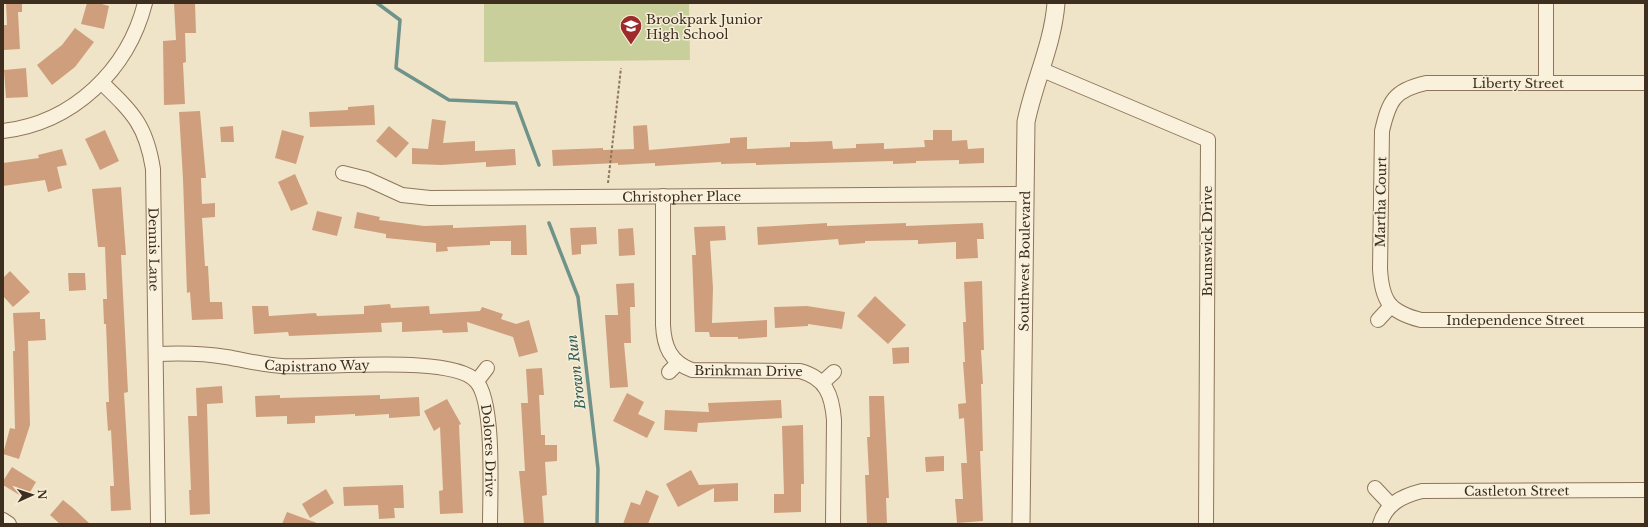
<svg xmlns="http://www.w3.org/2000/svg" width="1648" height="527" viewBox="0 0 1648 527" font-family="'Libre Baskerville',serif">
<rect width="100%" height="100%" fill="#f0e4c8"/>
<polygon fill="#c9cf9b" points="484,3 689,3 690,60 484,62"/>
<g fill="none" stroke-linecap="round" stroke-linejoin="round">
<g stroke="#6f938a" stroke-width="3.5">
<polyline points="377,3 400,20 396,68 449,100 516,103 539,165"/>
<polyline points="549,223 578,297 598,469 597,524"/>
</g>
</g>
<g fill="#cf9f7d">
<polygon points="6,3 22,3 22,12 18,12 20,49 4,50 3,25 7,25"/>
<polygon points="87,3 98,3 109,6 104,29 81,24"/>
<polygon points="174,3 195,3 196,33 185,33 186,62 183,63 185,104 164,105 163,41 176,40"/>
<polygon points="75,28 94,42 75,67 52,85 37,65 62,45"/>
<polygon points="26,68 28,97 6,98 4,70"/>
<polygon points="374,105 375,125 310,127 309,112 348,110 348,107"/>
<polygon points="200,111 206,178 201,178 202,204 215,203 215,217 202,218 205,266 208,266 210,302 222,302 223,319 192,320 190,292 187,293 183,179 179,112"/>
<polygon points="432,119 446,121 443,143 475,141 475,151 515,149 516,165 486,167 486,162 442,165 412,164 412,148 428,149"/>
<polygon points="647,125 649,150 730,143 730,138 747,137 747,149 790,147 790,142 805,142 832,141 833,149 856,148 856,144 884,143 884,149 925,147 924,140 933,140 933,130 952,130 952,141 967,140 968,149 984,148 984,163 959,164 959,160 916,161 916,163 893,164 893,161 756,165 756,163 721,164 721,162 655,166 655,163 618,165 618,163 553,166 552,150 603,148 603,150 634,149 633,126"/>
<polygon points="233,126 234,142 221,142 220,127"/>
<polygon points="389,126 409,143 396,158 376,141"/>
<polygon points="105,130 119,161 100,170 85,139"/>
<polygon points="282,130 304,136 296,164 275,158"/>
<polygon points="62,149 67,165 57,167 62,188 48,192 45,180 3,186 3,163 39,158 38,155"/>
<polygon points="295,174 308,204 291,211 278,182"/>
<polygon points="121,187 126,255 121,255 128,392 124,393 131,510 111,511 110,486 114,486 111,430 108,431 106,402 109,402 106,324 104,324 103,299 107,299 105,247 98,247 92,189"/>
<polygon points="317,211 342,217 337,236 312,230"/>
<polygon points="357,212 380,217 379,220 424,226 453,225 453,228 526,225 527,255 511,255 511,241 490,241 490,245 447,247 448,251 436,252 436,243 386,238 386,234 354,228"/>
<polygon points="827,223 827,226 906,223 906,226 983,223 984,239 977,239 978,258 956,259 956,242 918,244 918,240 865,241 865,243 839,245 838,239 758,245 757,227"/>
<polygon points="725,226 726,240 710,241 713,288 712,323 767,320 767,337 738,339 738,337 710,337 709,332 695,332 692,255 696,255 694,227"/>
<polygon points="596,227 597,244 581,245 581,254 572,255 570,228"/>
<polygon points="633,228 635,255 619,256 618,229"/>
<polygon points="10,271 30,292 13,307 3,296 3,278"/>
<polygon points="68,273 85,273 86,290 69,291"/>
<polygon points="982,281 984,350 981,350 983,384 981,384 983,451 980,451 983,521 957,523 955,499 963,499 961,463 967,463 964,418 959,419 958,404 966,403 963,362 965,362 963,322 966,322 964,282"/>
<polygon points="634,283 635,307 630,307 631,343 624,343 628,387 610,388 605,315 618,315 616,284"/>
<polygon points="875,296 906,325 888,344 857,316"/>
<polygon points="390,304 391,308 429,306 430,314 480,311 482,307 503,314 501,319 516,324 529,320 538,352 519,357 513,337 467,322 468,332 443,333 442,330 402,332 402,322 381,323 382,332 289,336 288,332 254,334 252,306 268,306 269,316 316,313 317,316 364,314 364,306"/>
<polygon points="807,306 845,312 842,329 808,324 808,326 775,328 774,307"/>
<polygon points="40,312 40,319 45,319 46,340 28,341 30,425 19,459 3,454 10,428 15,429 13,351 15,351 13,313"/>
<polygon points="909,347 909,363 893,364 892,348"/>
<polygon points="542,368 544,395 539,395 541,435 545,435 545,445 557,445 557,461 545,462 547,495 542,496 544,524 524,524 519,471 525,471 521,403 528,403 526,369"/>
<polygon points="222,386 223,403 207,404 210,514 190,515 189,490 191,490 188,416 197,416 196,388"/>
<polygon points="627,393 644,402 638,414 655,422 647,438 613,421"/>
<polygon points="280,395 280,398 380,395 380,399 419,397 420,416 389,418 389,414 355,416 355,414 315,416 315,423 287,424 287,416 256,417 255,396"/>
<polygon points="869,396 884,396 889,498 886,498 887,524 867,524 865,475 869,475 867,437 870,437"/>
<polygon points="447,399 461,424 459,425 463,513 440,514 439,491 443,490 440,427 434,431 424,411"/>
<polygon points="781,400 782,418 698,423 697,432 664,430 665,410 709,412 708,403"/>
<polygon points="803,425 804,484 801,484 801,512 774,513 774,494 784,494 782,426"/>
<polygon points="944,456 944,471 926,472 925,457"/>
<polygon points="12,467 36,482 26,499 3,485 3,481"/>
<polygon points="691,470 699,485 738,483 738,501 714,502 714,488 678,507 666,484"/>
<polygon points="403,485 404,508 394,508 395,518 379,519 378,505 344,506 343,487"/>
<polygon points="326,489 334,503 310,518 302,504"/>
<polygon points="646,490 659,496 648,524 623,524 631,502 640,505"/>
<polygon points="63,500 73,508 90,524 60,524 50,515"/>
<polygon points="287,512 317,523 317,524 282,524"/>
</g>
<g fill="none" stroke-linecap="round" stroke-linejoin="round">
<g stroke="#8d765c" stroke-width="16">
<g id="minor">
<polyline points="1546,3 1546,83"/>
<polyline points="1040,69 1208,140 1206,524"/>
<path id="s1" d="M102 83C133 113 146 125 153 169L158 524"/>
<path id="s2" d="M1645 83H1426C1394 90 1389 101 1382 131L1380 269C1382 301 1389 312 1421 320H1645"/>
<path d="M3 131C73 123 128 70 145 3"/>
<path id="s3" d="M343 173 367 179 402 195 430 198 1024 194"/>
<path id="s4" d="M663 196V325C664 346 670 362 692 370L800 371C826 378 832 395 834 420L833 524"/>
<polyline points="1378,320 1391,306"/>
<path id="s5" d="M156 354C179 353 203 353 226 357 245 360 263 365 282 366 323 369 451 354 476 381 495 401 490 494 490 524"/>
<polyline points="669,372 678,363"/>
<polyline points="477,381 487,368"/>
<polyline points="822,383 834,372"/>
<polyline points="1375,488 1391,505"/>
<polyline points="3,520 9,524"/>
<path id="s6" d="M1380 524C1386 504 1402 496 1422 491L1645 490"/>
</g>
</g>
<g stroke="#8d765c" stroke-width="19">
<g id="tertiary">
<path id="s7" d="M1021 524 1026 122C1034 82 1053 44 1056 3"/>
</g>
</g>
<polyline stroke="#8d765c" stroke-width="2" stroke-dasharray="3 2" stroke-linecap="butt" points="608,183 621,68"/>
<use href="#minor" stroke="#faf1dc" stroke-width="14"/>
<use href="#tertiary" stroke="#faf1dc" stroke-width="17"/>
</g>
<defs>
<g id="school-pin" transform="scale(1.15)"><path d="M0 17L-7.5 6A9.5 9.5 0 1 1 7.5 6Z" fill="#9e2a2b" stroke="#f7eed8"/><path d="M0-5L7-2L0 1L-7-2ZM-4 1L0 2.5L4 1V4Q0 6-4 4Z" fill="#fff"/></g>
</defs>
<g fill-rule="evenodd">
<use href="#school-pin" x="631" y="26"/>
</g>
<g text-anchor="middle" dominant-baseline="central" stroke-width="3" stroke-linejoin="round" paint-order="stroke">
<g font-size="13" fill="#3d2e20" stroke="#f7eed8" text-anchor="start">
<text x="646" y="19">Brookpark Junior<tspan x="646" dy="15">High School</tspan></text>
</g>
<g font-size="13" fill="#3d2e20" stroke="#f7eed8">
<text x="1518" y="83">Liberty Street</text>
<text stroke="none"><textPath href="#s3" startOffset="343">Christopher Place</textPath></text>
<text transform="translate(1381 202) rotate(-89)">Martha Court</text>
<text transform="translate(1207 241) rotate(-90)">Brunswick Drive</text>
<text stroke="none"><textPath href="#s1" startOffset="183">Dennis Lane</textPath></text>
<text stroke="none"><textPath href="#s7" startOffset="263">Southwest Boulevard</textPath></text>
<text stroke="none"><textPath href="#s2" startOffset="595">Independence Street</textPath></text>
<text stroke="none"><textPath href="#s5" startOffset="162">Capistrano Way</textPath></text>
<text stroke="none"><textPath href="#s4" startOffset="243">Brinkman Drive</textPath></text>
<text stroke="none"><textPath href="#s5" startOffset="396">Dolores Drive</textPath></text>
<text stroke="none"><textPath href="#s6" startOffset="151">Castleton Street</textPath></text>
</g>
<g font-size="14" font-style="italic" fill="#2f5d5a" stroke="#f7eed8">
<text transform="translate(576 372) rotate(-97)">Brown Run</text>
</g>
</g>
<rect width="1648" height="527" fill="none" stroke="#3d2e20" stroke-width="8"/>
<g transform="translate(32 495) rotate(87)" stroke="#f7eed8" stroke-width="3" paint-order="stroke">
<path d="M0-3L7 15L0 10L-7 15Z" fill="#3d2e20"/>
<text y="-6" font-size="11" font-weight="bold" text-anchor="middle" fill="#3d2e20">N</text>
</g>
</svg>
